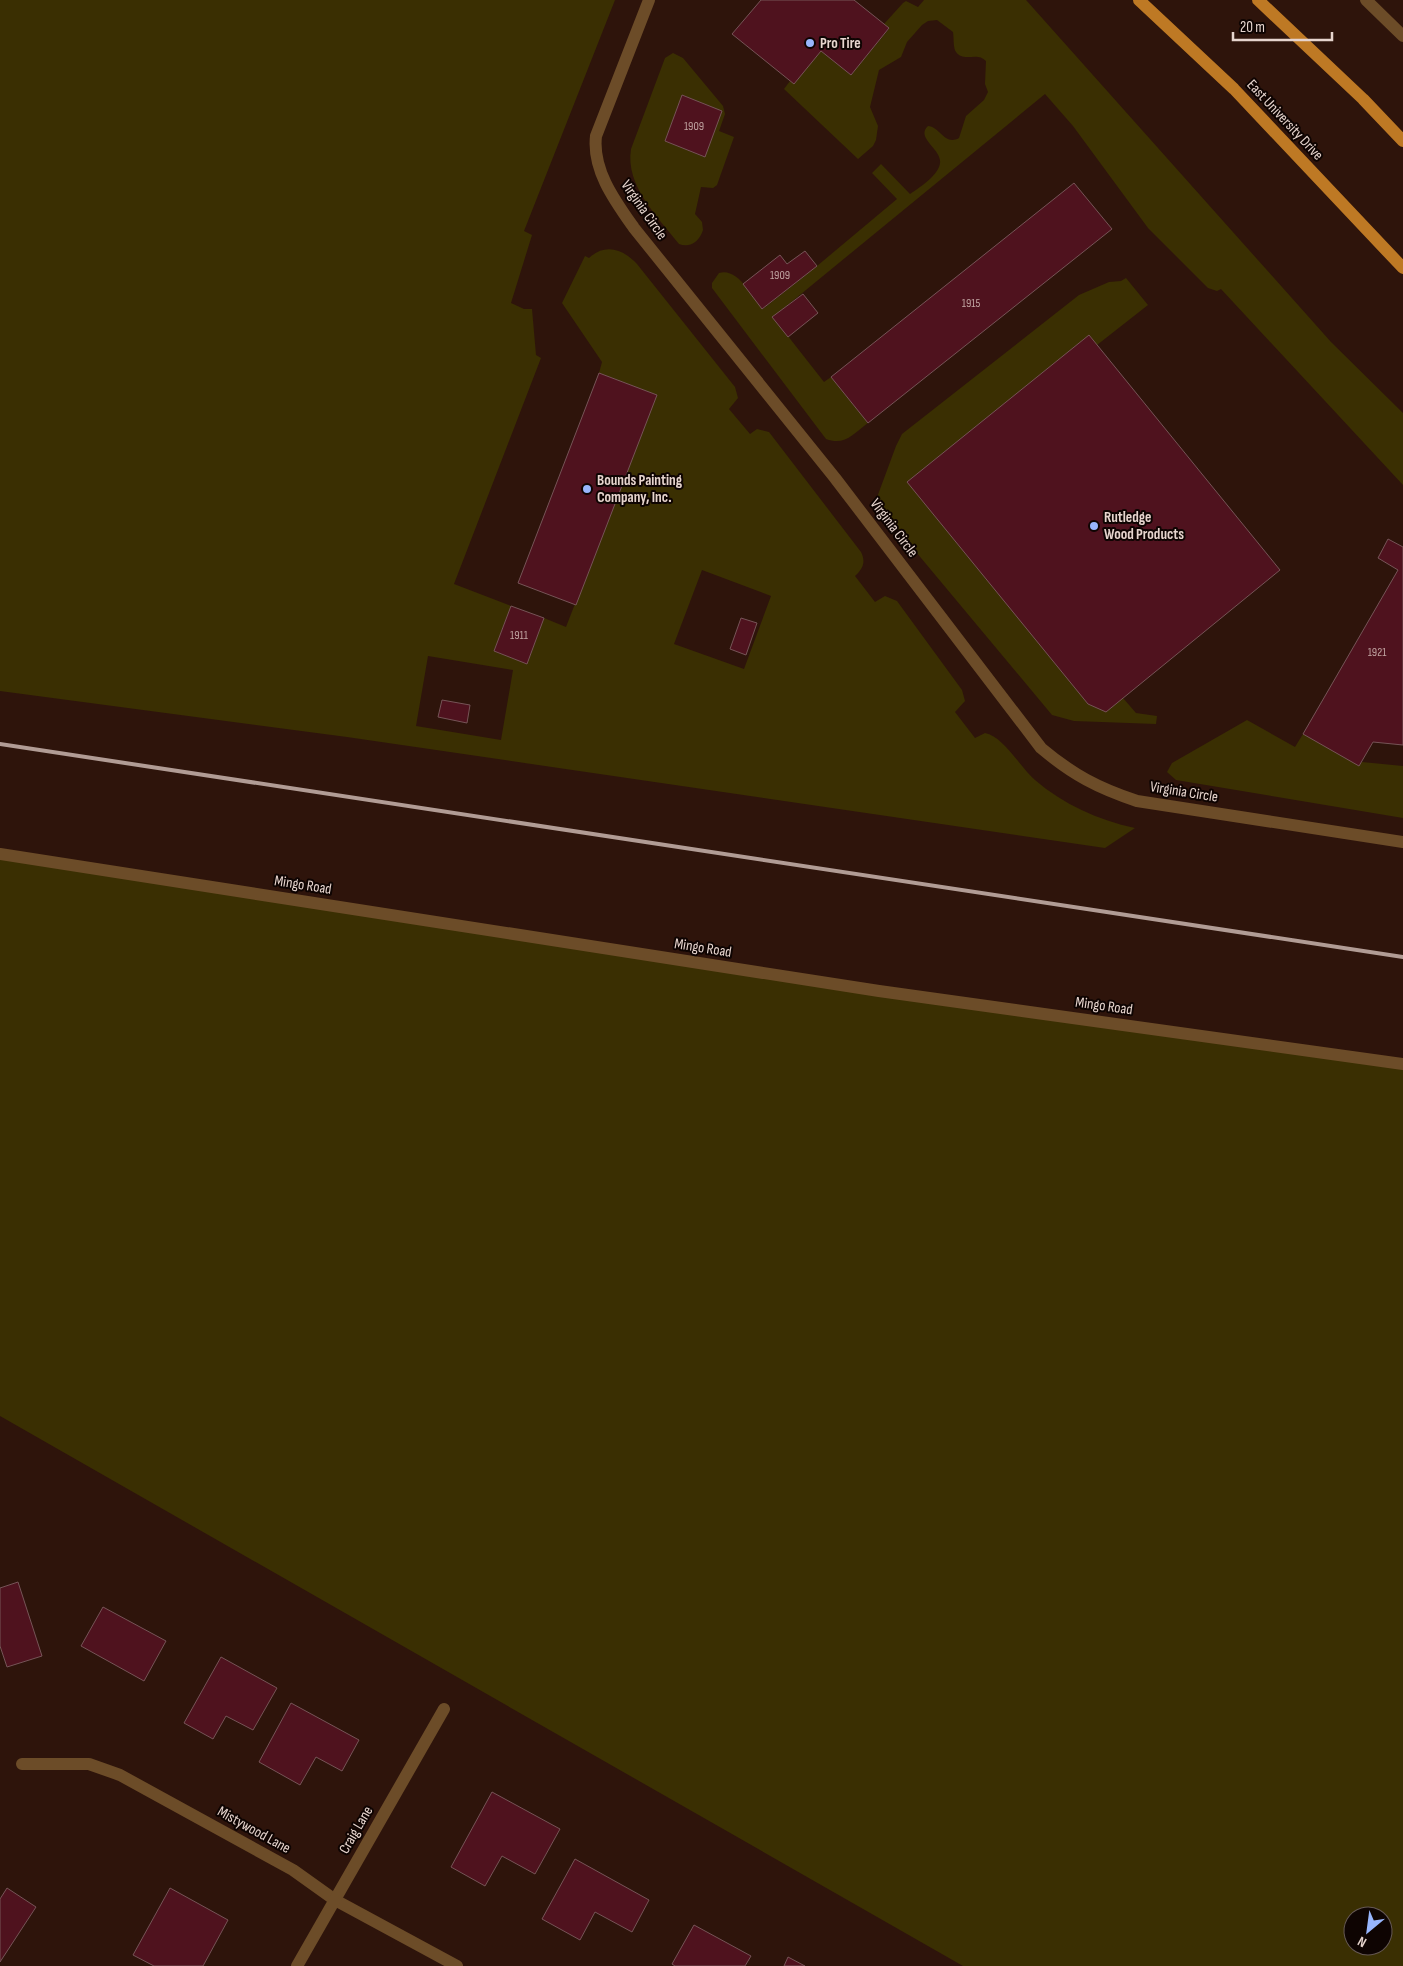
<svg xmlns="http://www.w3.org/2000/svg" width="1403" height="1966" viewBox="0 0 1403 1966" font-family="'Sofia Sans Condensed',sans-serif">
<rect width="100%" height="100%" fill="#2e140b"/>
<g fill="#3a2f02" fill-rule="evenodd">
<path d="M0 0H615L524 231 532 235 511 303 524 309H532L536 355 541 358 454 584 511 606 494 651 527 664 544 618 566 627 656 395 599 373 602 362 562 303 585 256 589 258C605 243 623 249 637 264L735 387 738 398 729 409 750 434 757 429 769 432 861 552C866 562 863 569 855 576L875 602 885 596 897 601 962 690 965 701 955 712 975 738 985 733C1003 736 1020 767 1035 780 1063 804 1098 820 1135 828L1105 848 347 737 0 691ZM702 570 771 596 744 669 674 644ZM428 656 513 670 501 740 416 726Z"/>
<path d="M924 0H1026L1331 342 1403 413V485L1221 289 1217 291 1208 288 1148 228 1073 126 1045 94 773 317 824 382 831 377 868 423C853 434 845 446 826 439L712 288V283L719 273C738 267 752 297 763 309L817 266 897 199 872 173 881 164 910 194C919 188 939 175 940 163 942 149 915 138 928 126 940 127 945 146 959 138L966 116 984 100 988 92 985 84 986 61C977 51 964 63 956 52 953 48 954 38 953 32L937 20 928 21 922 25 907 42 901 57 879 70 870 107 878 126 876 140 873 146 858 159 784 89 790 81 793 83 821 51 851 75 889 29 884 24 903 3 906 1 918 7Z"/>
<path d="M673 53 683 58 723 106 725 114 719 131 734 137 717 185 713 188 701 187 695 214 702 222 703 230C699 242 690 248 679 244 658 217 625 186 631 149L665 58ZM682 95 722 111 704 157 665 141Z"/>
<polygon points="1126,278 1148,305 1097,345 1123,698 1136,713 1157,716 1156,724 1074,721 1052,715 876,504 876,500 896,446 902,434 1079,295 1109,282 1121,281"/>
<polygon points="1247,720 1295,747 1303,734 1359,765 1362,762 1403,766 1403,818 1176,780 1167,772 1172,763"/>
<path d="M0 854 1403 1064V1966H963L0 1416ZM1353 1916H1383V1946H1353Z"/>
</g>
<g fill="#4f121e" stroke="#765457">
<polygon points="761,0 854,0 889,28 851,75 821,51 794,84 732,34"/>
<polygon points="682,95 722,111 705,157 665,141"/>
<polygon points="1074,183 1112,229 868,423 831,377"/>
<polygon points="805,251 817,266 762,309 743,284 780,255 787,264"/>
<polygon points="803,294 818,313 788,337 772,317"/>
<polygon points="1089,335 1280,570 1106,712 1088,704 907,482"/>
<polygon points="599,373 657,395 576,605 518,583"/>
<polygon points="1388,539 1403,547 1403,745 1373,742 1359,766 1303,734 1398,570 1378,558"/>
<polygon points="511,606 544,618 527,664 494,651"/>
<polygon points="741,618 757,623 746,655 730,649"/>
<polygon points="442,700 470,705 467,723 438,717"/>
<polygon points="18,1582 42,1656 7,1667 0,1646 0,1588"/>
<polygon points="103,1607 166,1641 144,1681 81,1646"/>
<polygon points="221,1657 277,1688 253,1730 226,1716 213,1739 184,1723"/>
<polygon points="291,1703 359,1740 342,1771 316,1757 300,1785 259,1762"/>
<polygon points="492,1792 560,1829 535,1874 502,1856 485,1886 451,1867"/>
<polygon points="575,1859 649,1900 632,1932 595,1912 580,1940 542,1919"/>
<polygon points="7,1888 36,1907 0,1962 0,1899"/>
<polygon points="170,1888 228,1920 203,1966 154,1966 133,1955"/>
<polygon points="694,1925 751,1956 745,1966 675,1966 672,1964"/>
<polygon points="788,1957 805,1966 784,1966"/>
</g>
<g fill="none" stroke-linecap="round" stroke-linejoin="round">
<g stroke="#6c4c28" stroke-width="12">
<path d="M649 0 596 136C592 170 615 201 634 228L835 478 1041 748C1073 775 1098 788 1137 801L1403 842"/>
<polyline points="1366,0 1403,36"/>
<polyline points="0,854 879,991 1403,1064"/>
<polyline points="22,1764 89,1764 120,1775 293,1870 335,1900 457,1966"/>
<polyline points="297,1966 444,1709"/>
</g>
<g stroke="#be7924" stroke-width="12">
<polyline points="1139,0 1234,89 1403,268"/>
<polyline points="1258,0 1363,99 1403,141"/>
</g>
<polyline stroke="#b19c95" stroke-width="4" points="0,744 1403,957"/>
</g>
<g fill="#98b6fd" stroke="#0e0402" stroke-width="2">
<circle cx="810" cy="43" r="5"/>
<circle cx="587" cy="489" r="5"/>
<circle cx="1094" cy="526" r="5"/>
</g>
<g text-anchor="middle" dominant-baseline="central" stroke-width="4" stroke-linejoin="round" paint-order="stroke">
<g font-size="12" fill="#c1a4a2">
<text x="694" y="126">1909</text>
<text x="780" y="275">1909</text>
<text x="971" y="303">1915</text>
<text x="519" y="635">1911</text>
<text x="1377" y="652">1921</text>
</g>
<g font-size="15" font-weight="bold" fill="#e7d5ce" stroke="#0e0402" text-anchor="start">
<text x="820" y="43">Pro Tire</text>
<text x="597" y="480">Bounds Painting<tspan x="597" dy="17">Company, Inc.</tspan></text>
<text x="1104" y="517">Rutledge<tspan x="1104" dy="17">Wood Products</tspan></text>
</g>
<g font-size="15" fill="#e7d5ce" stroke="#0e0402">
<text transform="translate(1285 120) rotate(47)">East University Drive</text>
<text transform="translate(644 210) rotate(55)">Virginia Circle</text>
<text transform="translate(894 528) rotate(53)">Virginia Circle</text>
<text transform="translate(1184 792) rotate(9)">Virginia Circle</text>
<text transform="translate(303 885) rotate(9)">Mingo Road</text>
<text transform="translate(703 948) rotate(9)">Mingo Road</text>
<text transform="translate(1104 1006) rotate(8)">Mingo Road</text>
<text transform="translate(254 1830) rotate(29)">Mistywood Lane</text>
<text transform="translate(356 1830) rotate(-60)">Craig Lane</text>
</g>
</g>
<g transform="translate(1368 1931) rotate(209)"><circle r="24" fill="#0e0402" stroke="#655854"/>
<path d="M0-4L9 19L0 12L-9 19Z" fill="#98b6fd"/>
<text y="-8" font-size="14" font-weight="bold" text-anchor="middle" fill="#e7d5ce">N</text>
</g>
<path d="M1233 32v8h99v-8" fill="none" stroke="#e7d5ce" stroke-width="2.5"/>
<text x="1240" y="32" font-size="15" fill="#e7d5ce" stroke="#0e0402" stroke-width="4" paint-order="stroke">20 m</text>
</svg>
